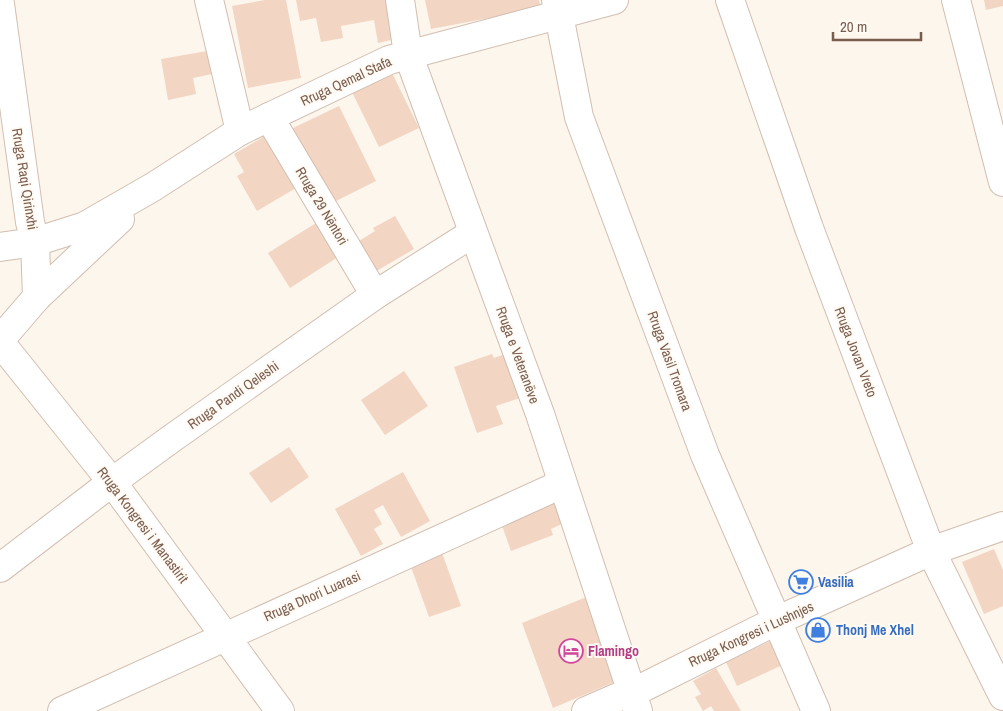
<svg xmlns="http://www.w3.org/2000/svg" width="1003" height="711" viewBox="0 0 1003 711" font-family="'Archivo Narrow',sans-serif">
<rect width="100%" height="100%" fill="#fdf6ec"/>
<g fill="#f3d5c3">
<polygon points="265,0 286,0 301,78 248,88 232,6"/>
<polygon points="296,0 393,0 400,38 378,43 374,20 341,26 343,38 321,42 316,18 300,21"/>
<polygon points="425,0 539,0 541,8 431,29"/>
<polygon points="984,0 1003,0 1003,6 986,10"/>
<polygon points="213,50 217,73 193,78 196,94 168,100 161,59"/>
<polygon points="392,73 419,128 379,147 352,92"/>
<polygon points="339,106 376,181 328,205 291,129"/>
<polygon points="265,136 296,188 257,211 237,176 244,172 234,154"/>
<polygon points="395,216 414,249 368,276 351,246 375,231 373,228"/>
<polygon points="316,223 338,257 290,288 268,253"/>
<polygon points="511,352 526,396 496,406 503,424 477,433 454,367 492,354 494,358"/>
<polygon points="404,371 428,406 385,435 361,400"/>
<polygon points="289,447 309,477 271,503 249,473"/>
<polygon points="403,472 430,521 401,537 383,505 374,510 382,524 374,529 383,544 361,556 335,509"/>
<polygon points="560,496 568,521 551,529 553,535 511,551 500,520"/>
<polygon points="994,549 1003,570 1003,606 984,614 962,562"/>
<polygon points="441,550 461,606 429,617 410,564"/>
<polygon points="589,596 619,680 553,708 522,623"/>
<polygon points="779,637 791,661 737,686 726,662"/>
<polygon points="716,668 741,711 714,711 711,706 703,711 695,697 701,694 693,681"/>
</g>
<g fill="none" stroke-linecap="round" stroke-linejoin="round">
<g stroke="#d1beb0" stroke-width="30">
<g id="minor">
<polyline points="209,0 240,131"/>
<polyline points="400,0 408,54 540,414 638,711"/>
<polyline points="556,0 579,117 705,455 816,711"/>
<polyline points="730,0 809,228 931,551 1003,696"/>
<polyline points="956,0 1003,182"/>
<polyline points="0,4 30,222 35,242 37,297 0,340"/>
<polyline points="269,117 375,295"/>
<polyline points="0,247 35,242 85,226 153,187 240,131 389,60 614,0"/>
<polyline points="37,297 120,219"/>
<polyline points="0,342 112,482 280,711"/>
<polyline points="0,568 112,482 171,439 375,295 473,233"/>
<polyline points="62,711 553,488 561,479"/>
<polyline points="586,711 632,691 632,693 776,621 931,551 1003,526"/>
</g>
</g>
<use href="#minor" stroke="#fff" stroke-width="28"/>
</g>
<defs>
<g id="supermarket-ring" transform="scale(1.25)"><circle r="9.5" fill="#fffaf3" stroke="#3f7fe0" stroke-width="1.5"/><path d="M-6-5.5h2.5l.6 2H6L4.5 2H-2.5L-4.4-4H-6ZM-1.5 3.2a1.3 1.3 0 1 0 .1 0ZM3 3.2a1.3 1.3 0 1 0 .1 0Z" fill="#3f7fe0"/></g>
<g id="shop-ring" transform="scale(1.25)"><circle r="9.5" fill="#fffaf3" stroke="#3f7fe0" stroke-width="1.5"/><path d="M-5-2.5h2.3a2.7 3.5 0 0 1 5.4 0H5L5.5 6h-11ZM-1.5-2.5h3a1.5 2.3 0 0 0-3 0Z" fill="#3f7fe0"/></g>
<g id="hotel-ring" transform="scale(1.25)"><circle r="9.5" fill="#fffaf3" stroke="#d1479c" stroke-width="1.5"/><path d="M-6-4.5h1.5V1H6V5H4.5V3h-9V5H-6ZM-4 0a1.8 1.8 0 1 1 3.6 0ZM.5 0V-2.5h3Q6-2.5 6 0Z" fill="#d1479c"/></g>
</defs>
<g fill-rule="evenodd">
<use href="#supermarket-ring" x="801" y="582"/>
<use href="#shop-ring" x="818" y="630"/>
<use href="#hotel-ring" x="571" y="651"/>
</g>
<g text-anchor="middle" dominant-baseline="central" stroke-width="4" stroke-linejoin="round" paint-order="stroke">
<g font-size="14" fill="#7a5c4d" stroke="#fffaf3">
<text transform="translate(346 81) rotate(-25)">Rruga Qemal Stafa</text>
<text transform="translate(25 179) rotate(81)">Rruga Raqi Qirinxhi</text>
<text transform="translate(322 206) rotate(59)">Rruga 29 Nëntori</text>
<text transform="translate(856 352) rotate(69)">Rruga Jovan Vreto</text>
<text transform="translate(518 355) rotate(70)">Rruga e Veteranëve</text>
<text transform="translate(670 361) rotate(70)">Rruga Vasil Tromara</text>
<text transform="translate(233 395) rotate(-35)">Rruga Pandi Qeleshi</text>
<text transform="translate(143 525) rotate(53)">Rruga Kongresi i Manastirit</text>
<text transform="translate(312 596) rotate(-24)">Rruga Dhori Luarasi</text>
<text transform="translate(751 634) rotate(-25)">Rruga Kongresi i Lushnjes</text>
</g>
<g font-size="14" font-weight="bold" fill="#366cbe" stroke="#fffaf3" text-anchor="start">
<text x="818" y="582">Vasilia</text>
<text x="836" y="630">Thonj Me Xhel</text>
</g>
<g font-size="14" font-weight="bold" fill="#b23c85" stroke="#fffaf3" text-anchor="start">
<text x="588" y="651">Flamingo</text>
</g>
</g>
<path d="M833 32v8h88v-8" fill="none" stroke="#7a5c4d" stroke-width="2.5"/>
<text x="840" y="32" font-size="15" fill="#7a5c4d" stroke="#fffaf3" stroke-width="4" paint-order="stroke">20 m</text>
</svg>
